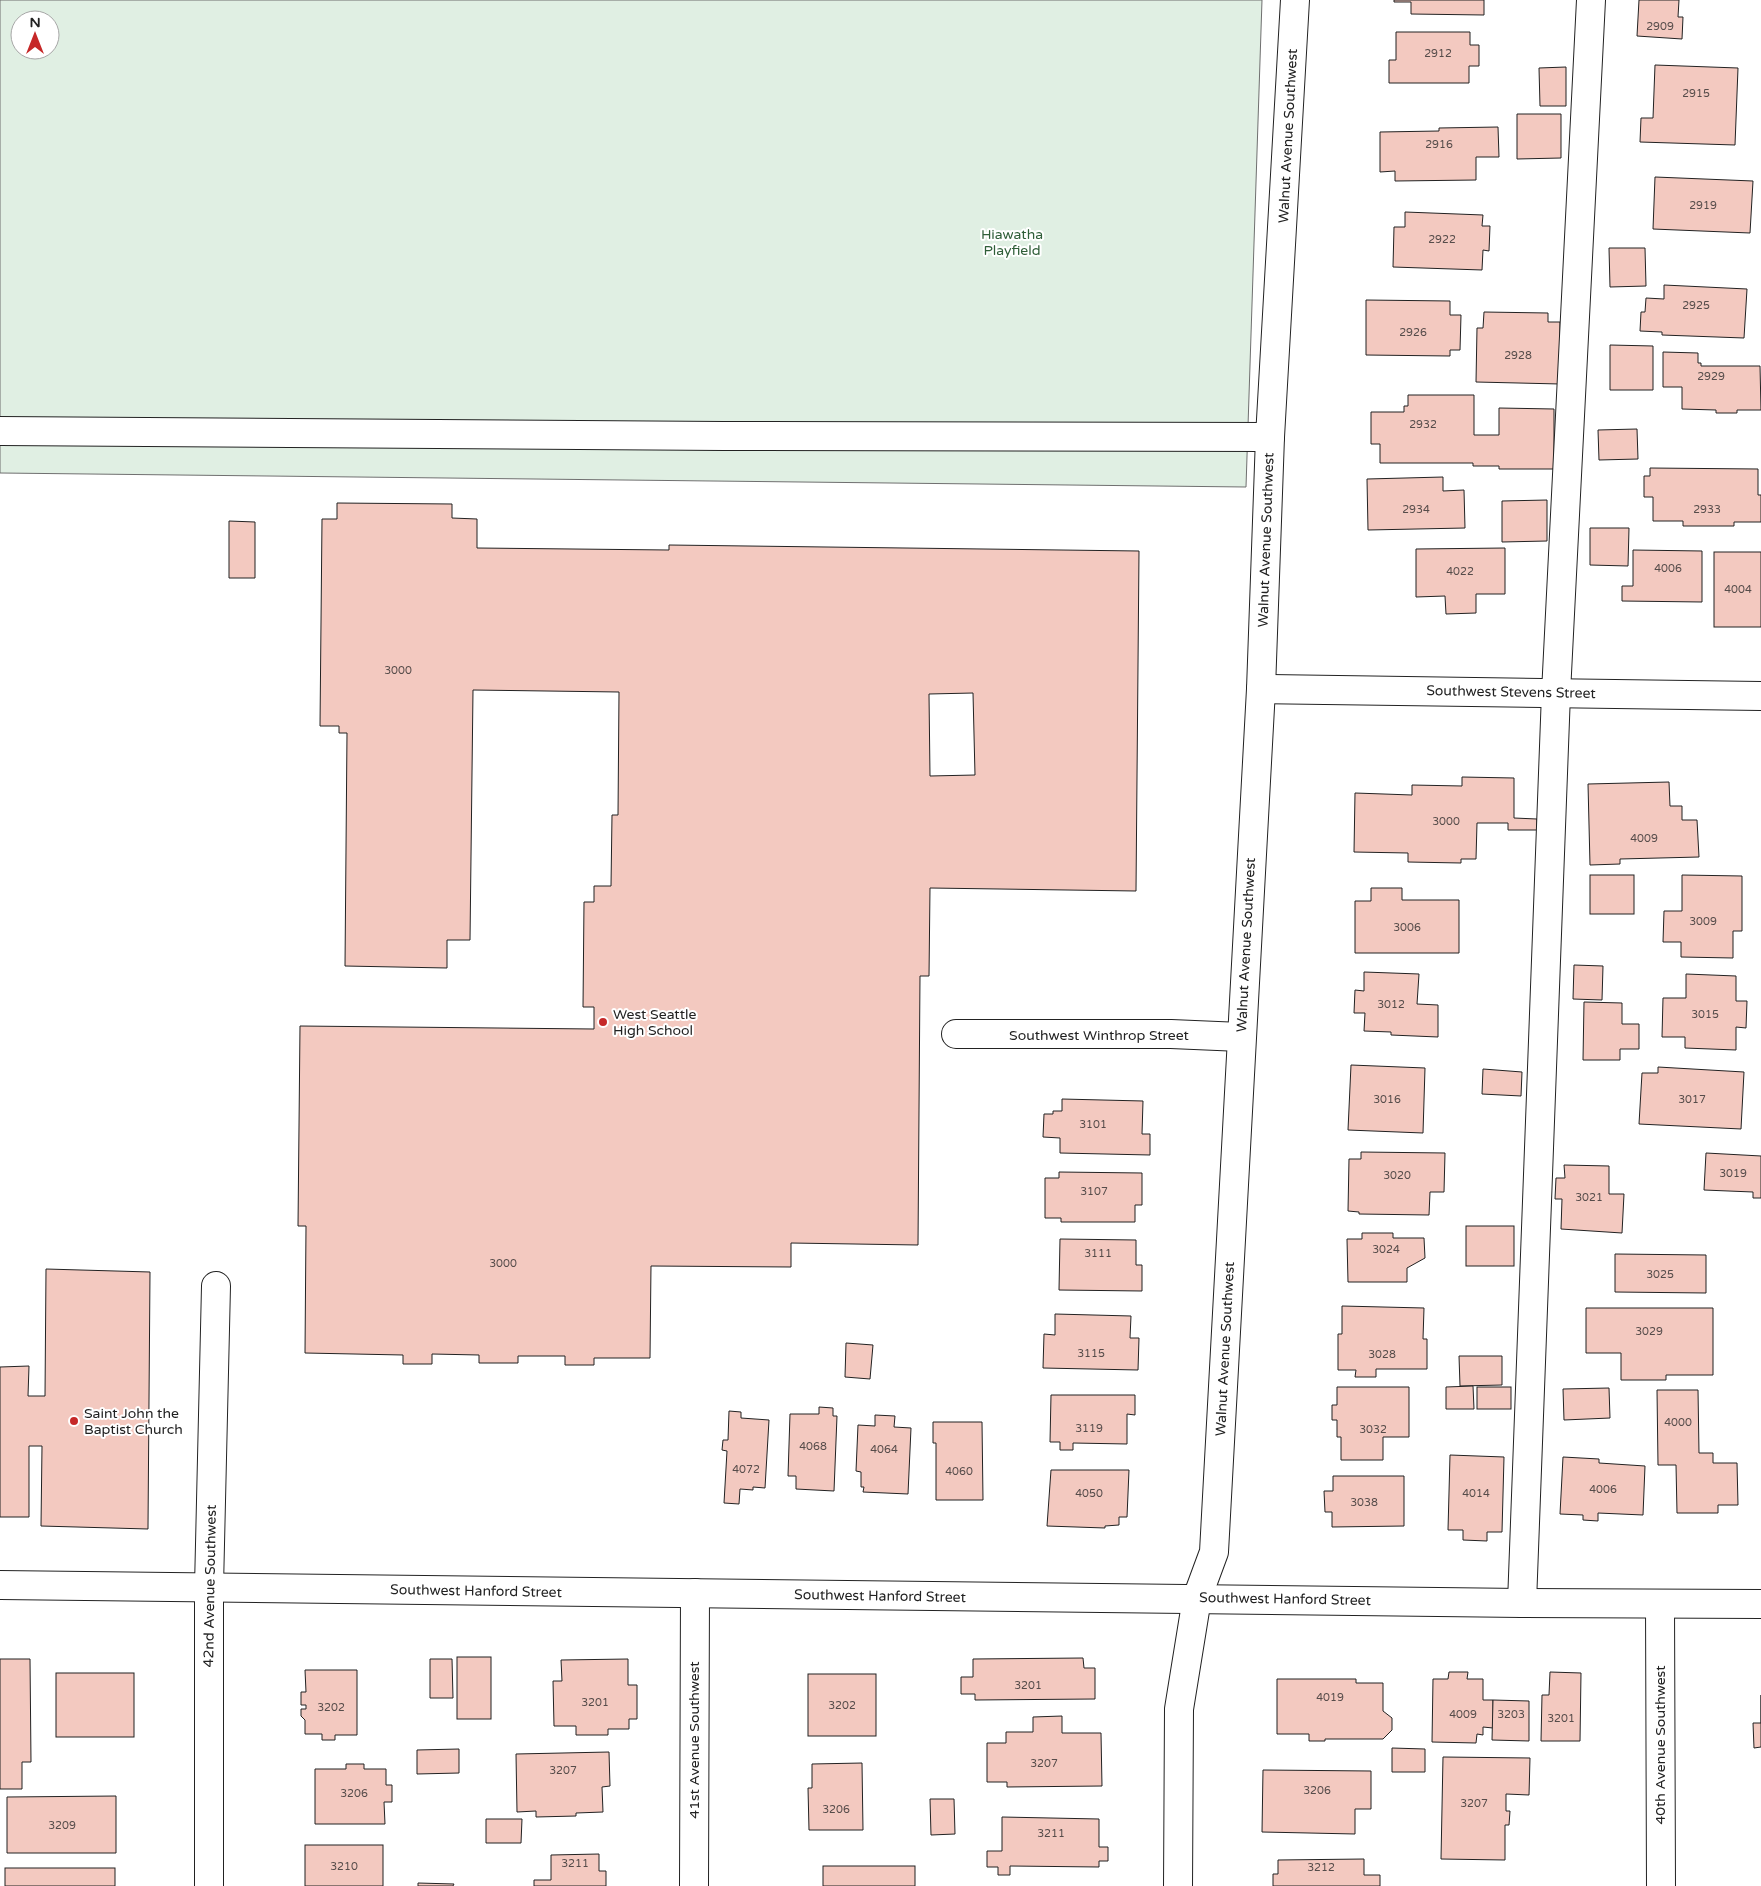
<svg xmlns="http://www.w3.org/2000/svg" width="1761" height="1886" viewBox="0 0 1761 1886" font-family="'Varela Round',sans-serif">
<rect width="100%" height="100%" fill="#fff"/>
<path fill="#e0efe3" stroke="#6f6f6f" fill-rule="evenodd" d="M0 0H1262L1246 487 0 473ZM20 20H50V50H20Z"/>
<g fill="#f3c9c0" stroke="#222" fill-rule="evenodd">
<polygon points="1394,0 1484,0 1484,15 1411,14 1411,2 1394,2"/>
<polygon points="1639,0 1679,0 1678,17 1683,17 1682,39 1637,36"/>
<polygon points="1396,32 1470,32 1470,45 1479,45 1479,66 1469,66 1469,83 1389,83 1389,60 1396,60"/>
<polygon points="1655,65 1738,68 1735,145 1640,142 1641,118 1653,118"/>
<polygon points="1566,67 1566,106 1540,106 1539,68"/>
<polygon points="1517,114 1561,114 1561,158 1517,159"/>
<polygon points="1498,127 1499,157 1476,157 1476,180 1395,181 1395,171 1380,172 1380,132 1439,131 1439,128"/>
<polygon points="1655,177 1753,181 1750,233 1653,229"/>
<polygon points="1405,212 1483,215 1482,226 1490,226 1489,251 1483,250 1482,270 1393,267 1394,227 1405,227"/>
<polygon points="1609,248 1645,248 1646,286 1610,287"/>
<polygon points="1664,285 1747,289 1744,338 1662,335 1662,332 1640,331 1641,312 1645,312 1646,298 1664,299"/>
<polygon points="1366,300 1450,301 1450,315 1461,315 1460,350 1450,350 1450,356 1366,355"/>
<polygon points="1484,312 1548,313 1548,322 1560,322 1560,384 1476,382 1477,328 1483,328"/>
<polygon points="1610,345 1653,346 1653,390 1610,390"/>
<polygon points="1663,352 1698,353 1698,363 1701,363 1701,366 1760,366 1761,410 1737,410 1737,413 1716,413 1716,410 1682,409 1682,387 1663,387"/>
<polygon points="1408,395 1474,395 1474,435 1499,435 1499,408 1554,409 1554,469 1499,469 1499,466 1473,466 1473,463 1380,463 1380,444 1371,444 1371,412 1404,412 1404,406 1408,406"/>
<polygon points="1637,429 1638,459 1599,460 1598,430"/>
<polygon points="1650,468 1758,469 1758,495 1761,495 1761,522 1734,522 1734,526 1683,526 1683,521 1653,521 1653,497 1644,497 1644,476 1650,476"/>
<polygon points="1443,477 1443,491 1464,490 1465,528 1368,530 1367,479"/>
<polygon points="1547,500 1547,541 1502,542 1502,501"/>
<path d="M337 503 452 504V518L477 519V548L669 550V545L1139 551 1136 891 930 888 929 976H920L918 1245 791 1243V1267L651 1266 650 1358H594V1365H565V1356H518V1363H479V1355L432 1354V1364H403V1355L305 1353 306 1226H298L300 1026 594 1029V1007H583L584 902H594V886H611L612 815H618L619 692 473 690 470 940H447V968L345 966 347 733H339V726H320L322 519H337ZM973 693 975 775 930 776 929 694Z"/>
<polygon points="229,521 255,522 255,578 229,578"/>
<polygon points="1590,528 1629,528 1628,566 1590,565"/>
<polygon points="1505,548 1505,594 1476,594 1476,613 1446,614 1445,596 1416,597 1416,549"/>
<polygon points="1633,550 1702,551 1702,602 1622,601 1622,586 1633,586"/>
<rect x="1714" y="552" width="47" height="75"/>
<polygon points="1462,777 1514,778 1514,818 1537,819 1537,830 1508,830 1508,823 1477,823 1476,859 1461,859 1461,863 1408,862 1408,853 1354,852 1355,793 1412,795 1412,785 1462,786"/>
<polygon points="1669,782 1670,806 1682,806 1682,820 1697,820 1699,857 1620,859 1620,864 1590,865 1588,784"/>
<rect x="1590" y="875" width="44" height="39"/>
<polygon points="1682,875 1742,876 1742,931 1733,931 1733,958 1681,957 1681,942 1663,942 1664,911 1682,911"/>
<polygon points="1371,888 1402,888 1402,900 1459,900 1459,953 1355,953 1355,901 1371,901"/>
<polygon points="1574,965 1603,966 1602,1000 1573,999"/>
<polygon points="1364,972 1419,974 1417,1004 1438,1005 1438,1037 1391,1035 1391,1032 1364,1031 1365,1013 1354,1013 1355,990 1364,991"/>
<polygon points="1686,974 1736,976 1736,1001 1747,1001 1746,1028 1736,1027 1736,1050 1685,1048 1685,1037 1662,1037 1663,998 1686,998"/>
<polygon points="1584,1002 1622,1003 1622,1024 1639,1024 1639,1049 1620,1049 1620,1060 1583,1060"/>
<polygon points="1351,1065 1425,1068 1423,1133 1348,1130"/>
<polygon points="1658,1067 1744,1072 1741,1129 1639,1124 1642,1073 1658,1073"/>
<polygon points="1483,1069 1522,1072 1521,1096 1482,1094"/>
<polygon points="1062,1099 1143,1101 1142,1134 1150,1134 1150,1155 1060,1153 1060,1138 1043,1137 1044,1114 1053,1114 1053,1111 1062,1111"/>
<polygon points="1361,1152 1445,1153 1444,1192 1430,1192 1429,1215 1359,1214 1359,1212 1348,1211 1349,1159 1361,1159"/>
<polygon points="1706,1153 1761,1156 1761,1198 1753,1198 1753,1192 1704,1190"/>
<polygon points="1564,1165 1609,1166 1609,1194 1624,1194 1622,1233 1561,1229 1562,1199 1555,1199 1556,1178 1565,1178"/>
<polygon points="1059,1172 1142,1173 1142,1205 1135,1205 1135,1222 1061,1222 1061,1218 1045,1218 1045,1178 1059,1178"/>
<rect x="1466" y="1226" width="48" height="40"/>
<polygon points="1362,1233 1393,1233 1393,1238 1424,1238 1425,1258 1407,1268 1407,1282 1348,1282 1347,1239 1362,1239"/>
<polygon points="1060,1239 1136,1240 1136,1265 1142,1265 1142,1291 1059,1290"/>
<polygon points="1615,1254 1706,1255 1706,1293 1615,1292"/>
<polygon points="46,1269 150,1272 148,1529 41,1526 42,1446 29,1446 29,1517 0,1517 0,1367 29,1366 28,1396 45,1396"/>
<polygon points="1342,1306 1424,1308 1423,1339 1427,1339 1427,1369 1376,1369 1376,1377 1355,1377 1356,1370 1338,1370 1338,1334 1342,1334"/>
<polygon points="1586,1308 1713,1308 1713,1375 1666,1375 1666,1380 1621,1380 1621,1353 1586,1353"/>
<polygon points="1055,1314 1131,1316 1130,1338 1139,1338 1138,1370 1043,1368 1044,1334 1055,1335"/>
<polygon points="846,1343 873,1345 870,1379 845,1377"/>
<polygon points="1459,1356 1502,1356 1502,1385 1460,1386"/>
<polygon points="1473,1386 1474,1409 1446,1409 1446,1387"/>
<polygon points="1337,1387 1409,1387 1409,1437 1383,1437 1383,1460 1341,1460 1341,1437 1337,1437 1337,1420 1332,1420 1332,1405 1337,1405"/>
<rect x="1477" y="1387" width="34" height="22"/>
<polygon points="1609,1388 1610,1418 1564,1420 1563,1389"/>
<polygon points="1657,1390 1698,1390 1699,1453 1713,1453 1713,1463 1737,1463 1738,1505 1718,1505 1718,1513 1677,1513 1676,1465 1658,1465"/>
<polygon points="1051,1395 1135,1395 1135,1415 1127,1414 1127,1444 1073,1443 1073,1450 1060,1450 1060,1442 1050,1442"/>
<polygon points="819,1407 833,1408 833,1416 837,1416 834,1491 796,1489 796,1476 788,1476 790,1414 819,1414"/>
<polygon points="729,1411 741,1412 741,1418 769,1420 765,1488 753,1487 753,1490 740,1489 739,1504 724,1503 727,1451 722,1450 723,1440 728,1440"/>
<polygon points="875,1415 895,1416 894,1427 911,1428 908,1494 863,1492 864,1487 861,1487 861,1472 856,1471 858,1425 875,1426"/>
<polygon points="933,1422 982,1422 983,1500 936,1500 936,1443 933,1443"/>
<polygon points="1450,1455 1504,1457 1502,1532 1487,1532 1487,1541 1463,1540 1463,1530 1448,1530"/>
<polygon points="1563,1457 1599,1459 1599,1463 1645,1466 1643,1515 1598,1513 1598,1521 1583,1520 1583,1515 1560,1514"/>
<polygon points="1051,1470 1129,1470 1127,1517 1119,1517 1119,1525 1105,1526 1105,1528 1047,1526"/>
<polygon points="1333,1476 1404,1476 1404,1526 1332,1527 1332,1512 1325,1512 1324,1491 1333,1491"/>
<rect x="457" y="1657" width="34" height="62"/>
<polygon points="1083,1658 1084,1668 1095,1668 1095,1699 975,1700 975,1694 961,1694 961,1677 973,1677 973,1659"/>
<polygon points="0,1659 30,1659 31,1762 22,1762 22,1789 0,1789"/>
<polygon points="430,1659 452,1659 453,1698 430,1698"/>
<polygon points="628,1659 628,1685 637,1685 637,1719 629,1719 629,1729 608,1729 608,1735 576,1735 576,1726 554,1726 553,1681 562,1681 561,1660"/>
<polygon points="305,1670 357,1670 357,1735 335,1735 335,1740 322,1740 322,1734 305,1734 305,1720 301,1716 301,1709 306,1709 306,1705 301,1705 301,1692 306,1692"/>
<polygon points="1449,1672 1468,1672 1467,1679 1483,1679 1483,1700 1493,1700 1493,1728 1483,1727 1483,1735 1477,1734 1476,1743 1432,1742 1433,1679 1448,1679"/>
<polygon points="1550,1672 1581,1673 1580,1741 1541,1741 1542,1695 1549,1695"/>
<rect x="56" y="1673" width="78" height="64"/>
<rect x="808" y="1674" width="68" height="62"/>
<polygon points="1277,1679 1356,1679 1356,1683 1383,1683 1383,1711 1392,1718 1392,1730 1383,1739 1325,1739 1325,1741 1309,1741 1309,1734 1277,1734"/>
<polygon points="1761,1695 1761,1747 1754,1748 1753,1723 1761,1723"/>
<polygon points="1493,1700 1529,1701 1529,1741 1492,1740"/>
<polygon points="1062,1716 1062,1733 1101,1733 1102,1786 1007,1787 1007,1782 987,1782 987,1743 1006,1743 1006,1732 1033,1732 1033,1717"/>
<polygon points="1392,1748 1425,1749 1425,1772 1392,1772"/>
<polygon points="459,1749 459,1773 417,1774 417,1750"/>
<polygon points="609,1752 610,1786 602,1787 603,1812 576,1813 576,1816 536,1817 536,1811 517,1812 516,1754"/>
<polygon points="1443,1757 1530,1758 1529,1795 1506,1794 1506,1811 1510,1811 1509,1825 1505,1825 1505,1860 1441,1859"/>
<polygon points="862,1763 863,1830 809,1830 808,1788 812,1788 812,1764"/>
<polygon points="346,1764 364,1764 364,1769 386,1769 386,1785 392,1785 392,1802 384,1802 385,1824 315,1824 315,1769 346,1769"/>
<polygon points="1263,1770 1371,1771 1371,1809 1355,1809 1355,1834 1262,1832"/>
<polygon points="116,1796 116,1853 7,1853 7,1797"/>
<polygon points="930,1799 954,1799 955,1834 931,1835"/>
<polygon points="1002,1817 1099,1819 1099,1847 1108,1847 1108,1861 1099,1861 1099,1867 1010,1866 1010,1875 998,1875 998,1867 987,1867 987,1851 1002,1851"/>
<polygon points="486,1819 522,1819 521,1843 486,1843"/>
<rect x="305" y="1845" width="78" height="41"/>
<polygon points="599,1854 599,1871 606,1871 606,1886 534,1886 534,1880 551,1880 551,1855"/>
<polygon points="1364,1859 1364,1875 1380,1875 1380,1886 1273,1886 1273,1874 1278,1874 1278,1860"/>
<rect x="823" y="1866" width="92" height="20"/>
<rect x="5" y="1868" width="110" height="18"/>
<polygon points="418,1883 454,1884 453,1886 418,1886"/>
</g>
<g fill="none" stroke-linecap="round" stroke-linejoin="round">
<g stroke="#222" stroke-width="30">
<g id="minor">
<polyline points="0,431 723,436 1270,437"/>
<polyline points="1261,689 1761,696"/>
<polyline points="956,1034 1171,1034 1241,1037"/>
<polyline points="0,1585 1522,1603 1761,1604"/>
<polyline points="1522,1603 1556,693 1591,0"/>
<polyline points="1660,1604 1661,1886"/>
<polyline points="209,1886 209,1587 216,1286"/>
<polyline points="694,1886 695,1593"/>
<polyline points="1178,1886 1179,1709 1197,1598 1214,1552 1261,689 1270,437 1295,0"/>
</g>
</g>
<use href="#minor" stroke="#fff" stroke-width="28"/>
</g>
<g fill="#c62828" stroke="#fff" stroke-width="2">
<circle cx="603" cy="1022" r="5"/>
<circle cx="74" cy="1421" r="5"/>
</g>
<g text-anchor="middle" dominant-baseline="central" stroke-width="4" stroke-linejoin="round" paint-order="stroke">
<g font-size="11" fill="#564c4a">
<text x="1660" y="26">2909</text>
<text x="1438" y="53">2912</text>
<text x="1696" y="93">2915</text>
<text x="1439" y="144">2916</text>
<text x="1703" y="205">2919</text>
<text x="1442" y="239">2922</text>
<text x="1696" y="305">2925</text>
<text x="1413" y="332">2926</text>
<text x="1518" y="355">2928</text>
<text x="1711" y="376">2929</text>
<text x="1423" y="424">2932</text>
<text x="1416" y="509">2934</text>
<text x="1707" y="509">2933</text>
<text x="1668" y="568">4006</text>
<text x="1460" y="571">4022</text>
<text x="1738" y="589">4004</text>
<text x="398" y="670">3000</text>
<text x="1446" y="821">3000</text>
<text x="1644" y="838">4009</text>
<text x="1703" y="921">3009</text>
<text x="1407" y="927">3006</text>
<text x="1391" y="1004">3012</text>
<text x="1705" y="1014">3015</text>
<text x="1387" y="1099">3016</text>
<text x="1692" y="1099">3017</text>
<text x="1093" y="1124">3101</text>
<text x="1733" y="1173">3019</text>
<text x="1397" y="1175">3020</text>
<text x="1094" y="1191">3107</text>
<text x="1589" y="1197">3021</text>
<text x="1386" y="1249">3024</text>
<text x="1098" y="1253">3111</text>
<text x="503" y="1263">3000</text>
<text x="1660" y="1274">3025</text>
<text x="1649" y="1331">3029</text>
<text x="1091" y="1353">3115</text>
<text x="1382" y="1354">3028</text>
<text x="1678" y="1422">4000</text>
<text x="1089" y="1428">3119</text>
<text x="1373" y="1429">3032</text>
<text x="813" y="1446">4068</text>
<text x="884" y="1449">4064</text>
<text x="746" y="1469">4072</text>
<text x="959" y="1471">4060</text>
<text x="1603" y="1489">4006</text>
<text x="1089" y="1493">4050</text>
<text x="1476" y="1493">4014</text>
<text x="1364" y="1502">3038</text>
<text x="1028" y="1685">3201</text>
<text x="1330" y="1697">4019</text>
<text x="595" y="1702">3201</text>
<text x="842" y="1705">3202</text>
<text x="331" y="1707">3202</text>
<text x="1463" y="1714">4009</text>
<text x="1511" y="1714">3203</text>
<text x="1561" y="1718">3201</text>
<text x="1044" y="1763">3207</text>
<text x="563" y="1770">3207</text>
<text x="1317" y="1790">3206</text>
<text x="354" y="1793">3206</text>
<text x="1474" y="1803">3207</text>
<text x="836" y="1809">3206</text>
<text x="62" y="1825">3209</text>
<text x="1051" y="1833">3211</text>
<text x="575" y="1863">3211</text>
<text x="344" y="1866">3210</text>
<text x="1321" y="1867">3212</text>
</g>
<g font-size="14" fill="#222" stroke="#fff">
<text transform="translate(1288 136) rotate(-87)">Walnut Avenue Southwest</text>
<text transform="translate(1266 540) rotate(-88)">Walnut Avenue Southwest</text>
<text transform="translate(1511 692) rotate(1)">Southwest Stevens Street</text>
<text transform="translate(1246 945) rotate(-87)">Walnut Avenue Southwest</text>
<text x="1099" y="1035">Southwest Winthrop Street</text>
<text transform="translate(1225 1349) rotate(-87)">Walnut Avenue Southwest</text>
<text transform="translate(210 1586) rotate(-89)">42nd Avenue Southwest</text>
<text transform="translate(476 1591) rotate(1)">Southwest Hanford Street</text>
<text transform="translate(880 1596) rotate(1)">Southwest Hanford Street</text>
<text transform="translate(1285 1599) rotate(1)">Southwest Hanford Street</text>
<text transform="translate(694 1740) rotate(-90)">41st Avenue Southwest</text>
<text transform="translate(1660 1745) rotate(-90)">40th Avenue Southwest</text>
</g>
<g font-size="14" fill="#2f5e38" stroke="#fff">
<text x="1012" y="234">Hiawatha<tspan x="1012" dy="16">Playfield</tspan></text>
</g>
<g font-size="14" fill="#222" stroke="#fff" text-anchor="start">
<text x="613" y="1014">West Seattle<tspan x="613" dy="16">High School</tspan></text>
<text x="84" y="1413">Saint John the<tspan x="84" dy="16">Baptist Church</tspan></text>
</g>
</g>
<g transform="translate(35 35)"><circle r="24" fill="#ffffff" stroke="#a7a7a7"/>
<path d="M0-4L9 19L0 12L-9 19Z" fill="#c62828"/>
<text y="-8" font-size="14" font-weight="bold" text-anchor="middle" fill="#222222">N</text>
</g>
</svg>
